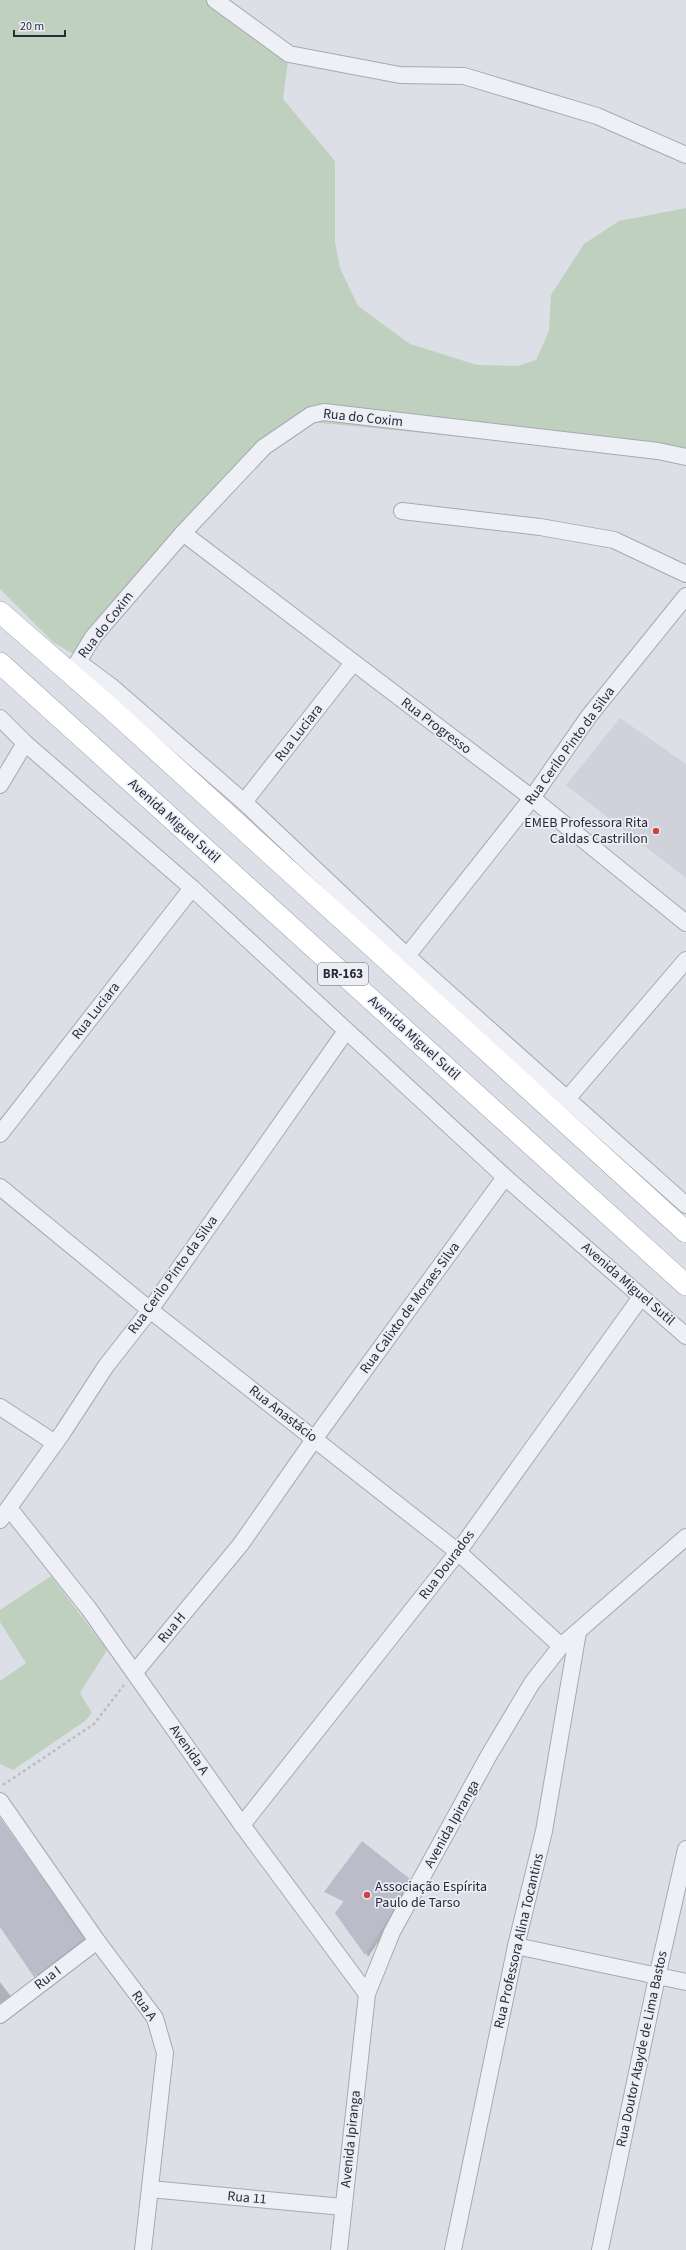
<svg xmlns="http://www.w3.org/2000/svg" width="686" height="2250" viewBox="0 0 686 2250" font-family="'Source Sans 3',sans-serif">
<rect width="100%" height="100%" fill="#dddfe6"/>
<polygon fill="#cfd1db" points="620,718 686,764 686,878 566,785"/>
<g fill="#bfd0be">
<polygon points="0,0 215,0 289,54 283,99 335,161 335,242 340,268 358,306 410,344 477,365 517,366 536,360 549,331 551,295 584,244 619,221 686,208 686,459 291,420 75,655 53,642 0,589"/>
<polygon points="51,1576 107,1650 80,1693 92,1713 85,1721 13,1770 0,1764 0,1681 26,1663 0,1622 0,1610"/>
</g>
<g fill="#0003">
<polygon points="0,1818 90,1946 42,1983 0,1926"/>
<polygon points="410,1880 413,1883 392,1922 368,1957 345,1902 325,1892"/>
<polygon points="0,1982 16,2003 0,2017"/>
</g>
<g fill="#babdc9">
<polygon points="0,1818 84,1939 34,1977 0,1927"/>
<polygon points="362,1841 410,1879 389,1918 365,1955 335,1913 344,1901 324,1892"/>
</g>
<g fill="none" stroke-linecap="round" stroke-linejoin="round">
<g stroke="#a6a9b3" stroke-width="18">
<g id="minor">
<polyline points="215,0 289,54 400,75 464,76 597,116 686,155"/>
<polyline points="402,511 540,527 614,540 686,574"/>
<polyline points="183,533 532,798 686,923"/>
<polyline points="76,665 93,637 183,533 264,447 311,415 324,412 658,451 686,457"/>
<polyline points="64,670 76,665 85,667 112,687 244,802 407,956 686,1205"/>
<polyline points="0,718 25,743 192,888 505,1177 686,1336"/>
<polyline points="0,785 25,743"/>
<polyline points="244,802 353,663"/>
<polyline points="407,956 532,798 589,716 686,596"/>
<polyline points="567,1099 686,960"/>
<polyline points="0,1134 192,888"/>
<polyline points="0,1187 150,1310 458,1552 561,1646"/>
<polyline points="0,1407 55,1443"/>
<polyline points="9,1508 89,1609 242,1825 367,1994"/>
<polyline points="0,1520 63,1432 106,1366 150,1310 346,1031"/>
<polyline points="135,1672 241,1544 315,1438 505,1177"/>
<polyline points="0,1801 97,1941 155,2018 165,2053 143,2250"/>
<polyline points="242,1825 458,1552 641,1297"/>
<polyline points="516,1946 686,1982"/>
<polyline points="0,2015 97,1941"/>
<polyline points="150,2189 343,2207"/>
<polyline points="339,2250 367,1994 392,1932 489,1755 532,1683 561,1646 686,1537"/>
<polyline points="453,2250 516,1946 544,1831 578,1632"/>
<polyline points="600,2250 657,1977 686,1849"/>
</g>
</g>
<g stroke="#9ca1b2" stroke-width="22">
<g id="major">
<polyline points="0,612 109,707 686,1232"/>
<polyline points="0,663 686,1285"/>
</g>
</g>
<polyline stroke="#bbbdc5" stroke-width="2.5" stroke-dasharray="3 3" stroke-linecap="butt" points="3,1785 94,1724 124,1685"/>
<use href="#minor" stroke="#eff0f5" stroke-width="16"/>
<use href="#major" stroke="#fff" stroke-width="21"/>
</g>
<g fill="#cb4442" stroke="#eceef4" stroke-width="1.5">
<circle cx="656" cy="831" r="4"/>
<circle cx="367" cy="1895" r="4"/>
</g>
<g text-anchor="middle" dominant-baseline="central" stroke-width="3.5" stroke-linejoin="round" paint-order="stroke">
<rect fill="#eceef4" stroke="#626673" stroke-width="1" x="318" y="963" width="50" height="22" rx="3"/>
<g font-size="13" font-weight="bold" fill="#272b3c">
<text x="343" y="974">BR-163</text>
</g>
<g font-size="14" fill="#272b3c" stroke="#eceef4">
<text transform="translate(363 418) rotate(6)">Rua do Coxim</text>
<text transform="translate(106 625) rotate(-52)">Rua do Coxim</text>
<text transform="translate(436 726) rotate(37)">Rua Progresso</text>
<text transform="translate(299 733) rotate(-52)">Rua Luciara</text>
<text transform="translate(570 746) rotate(-54)">Rua Cerilo Pinto da Silva</text>
<text transform="translate(174 821) rotate(42)">Avenida Miguel Sutil</text>
<text transform="translate(96 1011) rotate(-52)">Rua Luciara</text>
<text transform="translate(414 1038) rotate(42)">Avenida Miguel Sutil</text>
<text transform="translate(173 1275) rotate(-54)">Rua Cerilo Pinto da Silva</text>
<text transform="translate(628 1284) rotate(41)">Avenida Miguel Sutil</text>
<text transform="translate(410 1308) rotate(-54)">Rua Calixto de Moraes Silva</text>
<text transform="translate(283 1414) rotate(38)">Rua Anastácio</text>
<text transform="translate(447 1565) rotate(-53)">Rua Dourados</text>
<text transform="translate(172 1628) rotate(-50)">Rua H</text>
<text transform="translate(189 1750) rotate(55)">Avenida A</text>
<text transform="translate(452 1824) rotate(-61)">Avenida Ipiranga</text>
<text transform="translate(519 1941) rotate(-77)">Rua Professora Alina Tocantins</text>
<text transform="translate(48 1978) rotate(-37)">Rua I</text>
<text transform="translate(144 2006) rotate(55)">Rua A</text>
<text transform="translate(642 2049) rotate(-78)">Rua Doutor Atayde de Lima Bastos</text>
<text transform="translate(351 2139) rotate(-84)">Avenida Ipiranga</text>
<text transform="translate(247 2198) rotate(5)">Rua 11</text>
</g>
<g font-size="14" fill="#272b3c" stroke="#eceef4" text-anchor="end">
<text x="648" y="823">EMEB Professora Rita<tspan x="648" dy="16">Caldas Castrillon</tspan></text>
<text x="375" y="1887" text-anchor="start">Associação Espírita<tspan x="375" dy="16">Paulo de Tarso</tspan></text>
</g>
</g>
<path d="M14 30v6h51v-6" fill="none" stroke="#272b3c" stroke-width="2"/>
<text x="20" y="30" font-size="12" fill="#272b3c" stroke="#eceef4" stroke-width="3" paint-order="stroke">20 m</text>
</svg>
